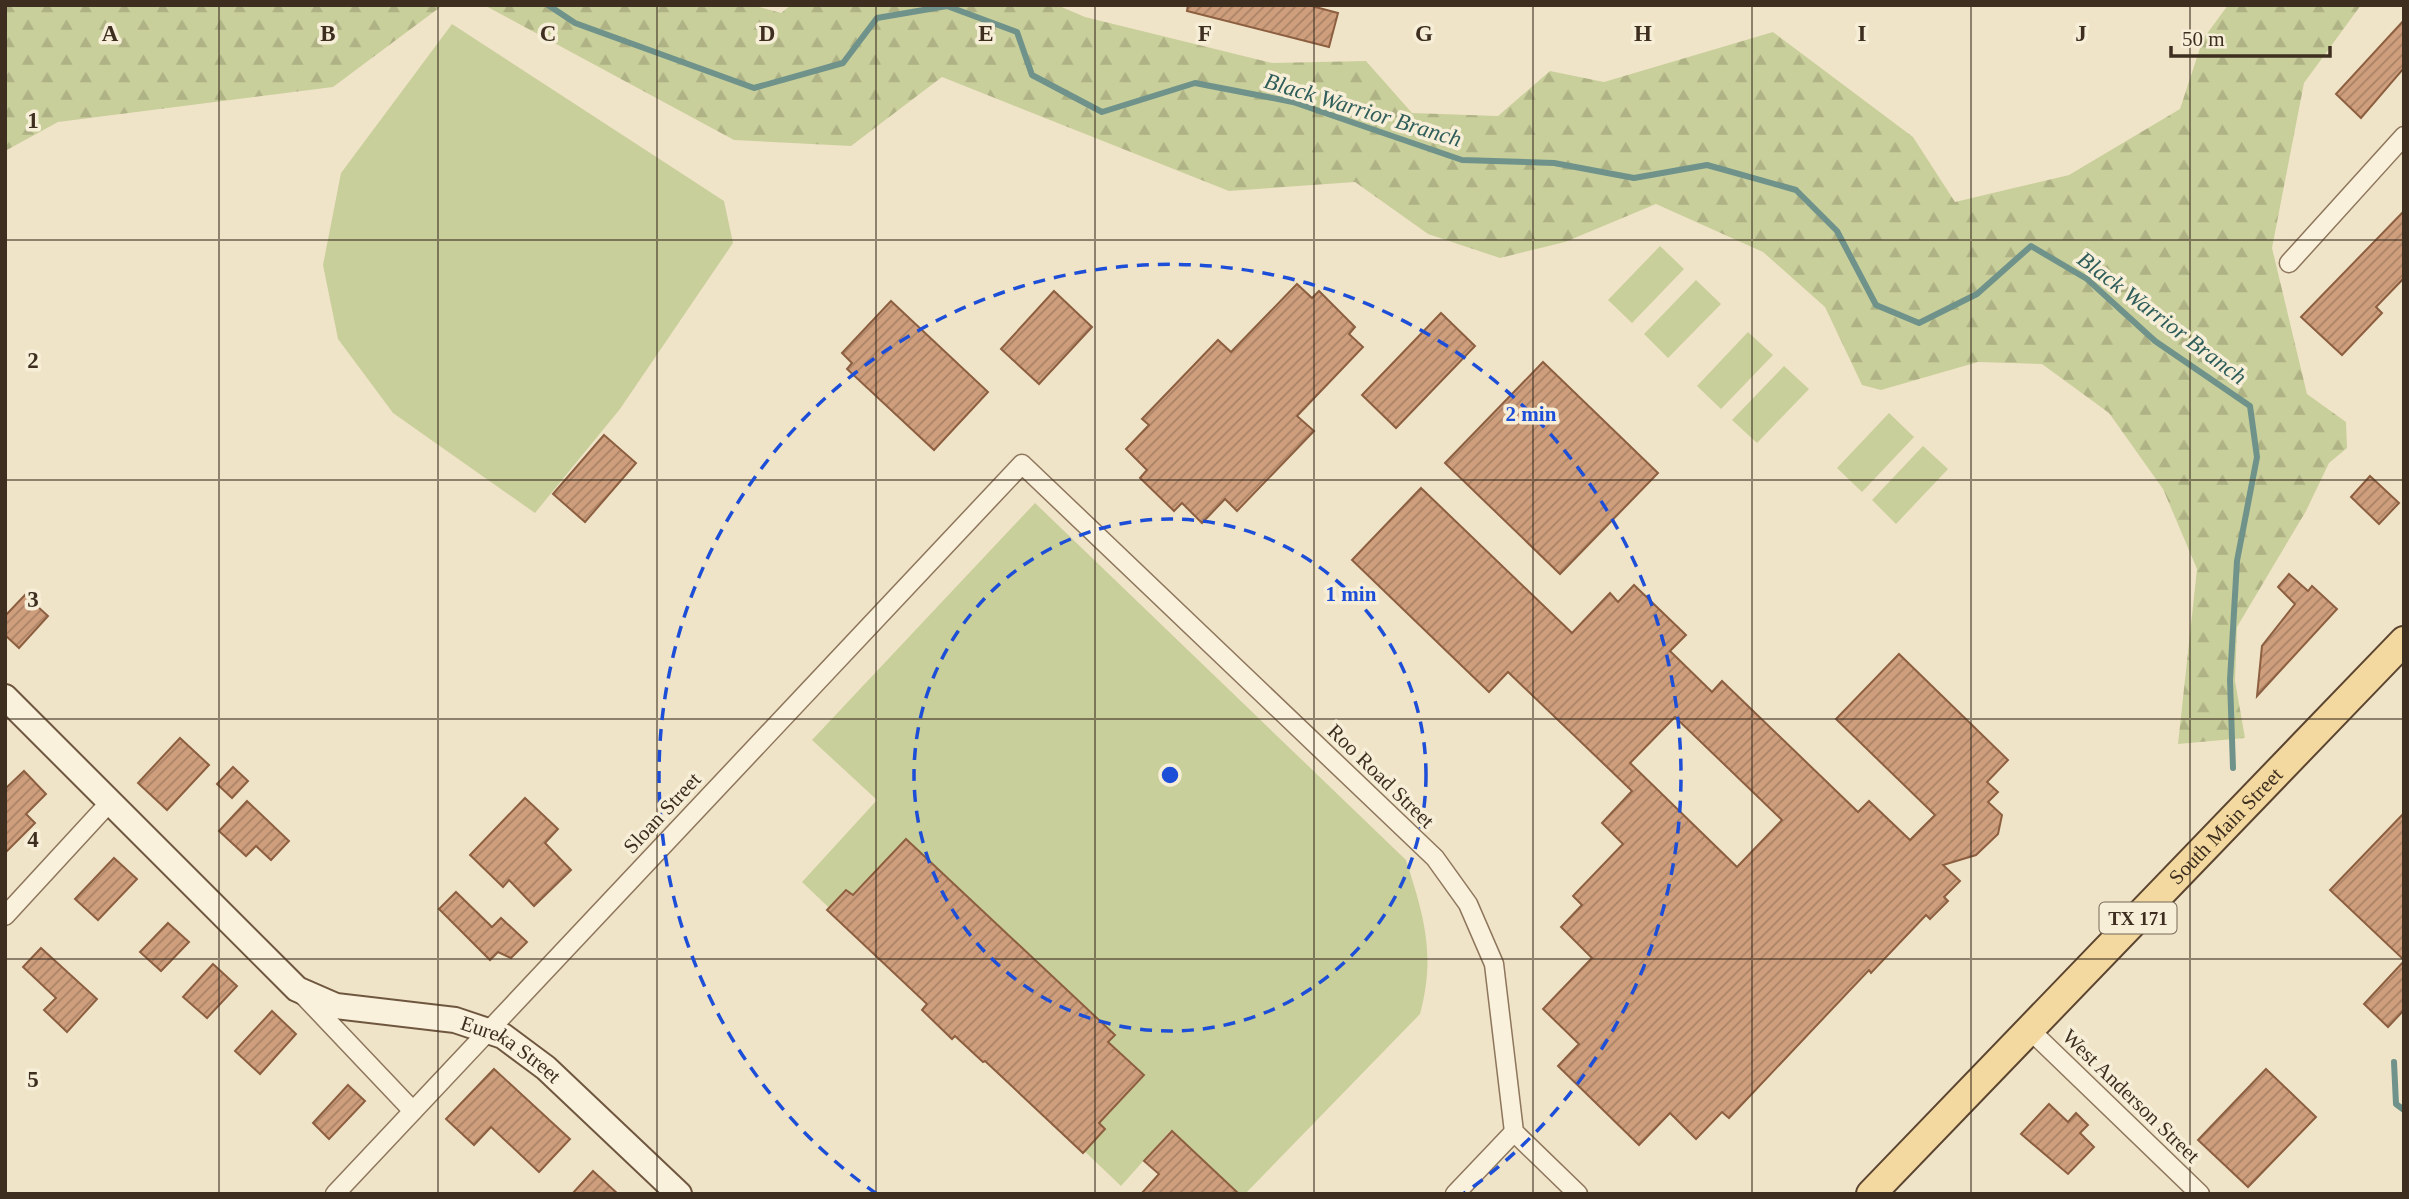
<svg xmlns="http://www.w3.org/2000/svg" width="2409" height="1199" viewBox="0 0 2409 1199" font-family="'Times New Roman',serif">
<defs>
<pattern id="forest-firs" width="22" height="20" patternUnits="userSpaceOnUse" patternTransform="scale(1.75)"><rect width="22" height="20" fill="#c9cf9b"/><path d="M5 1l3.5 6h-7zM16 11l3.5 6h-7z" fill="#aeb285"/></pattern>
<pattern id="building-hatch" width="6" height="6" patternUnits="userSpaceOnUse" patternTransform="scale(1.75)"><rect width="6" height="6" fill="#cf9f7d"/><path d="M-1 1l2-2M0 6l6-6M5 7l2-2" fill="none" stroke="#a98266"/></pattern>
</defs>
<rect width="100%" height="100%" fill="#f0e4c8"/>
<g fill="url(#forest-firs)">
<polygon points="5,5 443,5 333,87 58,122 5,151"/>
<polygon points="484,5 752,5 781,13 791,5 1057,5 1085,17 1272,63 1366,61 1412,113 1498,116 1550,71 1604,82 1773,32 1913,137 1955,202 2069,175 2180,109 2203,39 2228,5 2361,5 2304,83 2272,248 2307,394 2346,422 2347,448 2329,463 2306,511 2237,627 2235,681 2245,738 2178,744 2197,569 2163,489 2109,413 2042,364 1978,362 1881,390 1862,385 1825,307 1763,252 1656,204 1565,242 1500,258 1428,234 1355,182 1229,191 942,77 851,146 734,140"/>
</g>
<g fill="#c9cf9b">
<polygon points="452,24 724,201 733,243 620,409 535,513 393,413 338,339 323,265 341,173"/>
<polygon points="1660,246 1684,269 1632,323 1608,300"/>
<polygon points="1696,280 1721,304 1668,358 1644,334"/>
<polygon points="1748,332 1773,355 1721,409 1697,386"/>
<polygon points="1784,366 1809,389 1757,443 1732,420"/>
<polygon points="1889,413 1914,437 1862,492 1837,468"/>
<polygon points="1923,446 1948,469 1896,524 1872,500"/>
<path d="M1035 503 1406 860C1424 916 1436 955 1420 1014L1245 1194H1239L1170 1131 1121 1186 802 882 877 800 812 740Z"/>
</g>
<g fill="none" stroke-linecap="round" stroke-linejoin="round">
<g stroke="#6f938a" stroke-width="6">
<polyline points="548,5 575,23 754,88 843,63 877,18 947,6 1017,32 1032,75 1102,112 1195,83 1293,102 1462,160 1554,163 1634,178 1707,165 1796,190 1837,231 1876,305 1919,323 1977,294 2031,246 2087,279 2155,341 2250,406 2257,457 2237,561 2230,680 2233,768"/>
<polyline points="2394,1062 2396,1104 2404,1110"/>
</g>
</g>
<g fill="url(#building-hatch)" stroke="#8d5f41" stroke-width="2" fill-rule="evenodd">
<polygon points="1188,5 1308,5 1338,13 1329,47 1187,11"/>
<polygon points="2404,20 2404,68 2361,118 2336,94"/>
<polygon points="2404,211 2404,278 2376,307 2382,313 2342,355 2301,317"/>
<polygon points="1297,284 1312,298 1319,291 1355,327 1349,334 1363,347 1297,416 1314,431 1237,511 1225,499 1202,523 1182,503 1174,511 1140,478 1147,470 1126,449 1149,425 1142,419 1218,340 1231,352"/>
<polygon points="1054,291 1092,327 1039,384 1001,349"/>
<polygon points="891,301 988,392 934,450 847,369 852,363 842,353"/>
<polygon points="1441,313 1475,346 1396,428 1362,395"/>
<polygon points="1543,362 1658,473 1560,574 1445,463"/>
<polygon points="604,435 636,463 585,522 553,494"/>
<polygon points="2370,476 2399,503 2379,524 2351,497"/>
<path d="M1421 488 1572 633 1610 593 1618 602 1634 585 1686 635 1670 651 1712 692 1722 681 1858 812 1869 801 1910 840 1935 815 1836 719 1899 654 2008 760 1987 782 1998 792 1988 802 2002 815 1998 834 1976 855 1943 865 1960 881 1944 897 1948 901 1930 919 1926 915 1871 973 1869 970 1729 1118 1722 1112 1696 1139 1670 1113 1639 1145 1558 1066 1579 1044 1543 1009 1592 958 1561 927 1582 905 1573 896 1623 844 1602 823 1632 791 1508 672 1489 692 1352 560ZM1675 717 1782 820 1737 867 1630 763Z"/>
<polygon points="2289,574 2308,591 2312,586 2337,609 2257,696 2262,646 2295,604 2278,587"/>
<polygon points="25,595 48,616 19,648 5,635 5,616"/>
<polygon points="180,738 209,765 167,810 138,783"/>
<polygon points="233,767 248,781 232,798 217,784"/>
<polygon points="24,771 46,794 26,814 35,823 5,853 5,789"/>
<polygon points="525,798 558,829 545,843 571,870 534,906 509,880 503,887 470,855"/>
<polygon points="247,801 289,841 271,860 256,846 246,856 219,831"/>
<polygon points="2404,813 2404,960 2330,890"/>
<polygon points="906,839 1115,1035 1108,1042 1144,1075 1099,1123 1105,1129 1083,1153 985,1061 983,1062 955,1036 952,1039 922,1010 927,1004 827,910 846,890 853,895"/>
<polygon points="114,858 137,879 98,920 75,899"/>
<polygon points="456,892 492,927 501,918 527,942 511,958 498,952 490,960 439,909"/>
<polygon points="168,923 189,942 161,971 140,952"/>
<polygon points="41,948 97,999 67,1032 44,1010 56,998 23,967"/>
<polygon points="2404,961 2404,1010 2388,1027 2364,1004"/>
<polygon points="213,964 237,986 207,1018 183,997"/>
<polygon points="272,1011 296,1034 260,1074 235,1051"/>
<polygon points="494,1069 570,1139 539,1172 491,1127 474,1145 446,1119"/>
<polygon points="2266,1069 2316,1117 2248,1187 2198,1140"/>
<polygon points="348,1085 365,1101 329,1139 313,1123"/>
<polygon points="2049,1104 2068,1122 2076,1113 2088,1125 2080,1133 2094,1147 2068,1174 2021,1134"/>
<polygon points="1172,1131 1239,1194 1141,1194 1159,1174 1144,1161"/>
<polygon points="593,1171 618,1194 572,1194"/>
</g>
<g fill="none" stroke-linecap="round" stroke-linejoin="round">
<g stroke="#8d765c" stroke-width="21">
<g id="street">
<polyline points="2289,263 2404,136"/>
<polyline points="5,916 110,802"/>
<polyline points="302,994 413,1111"/>
<polyline points="2030,1030 2200,1194"/>
<polyline points="335,1194 1022,464 1435,858 1468,904 1494,964 1514,1132 1578,1194"/>
<polyline points="1455,1194 1514,1132"/>
</g>
</g>
<g stroke="#6f573f" stroke-width="28">
<g id="secondary">
<path id="s1" d="M5 697 297 989 336 1006 455 1020 503 1036 546 1068 679 1194"/>
</g>
</g>
<g stroke="#5b4430" stroke-width="32">
<g id="primary">
<path id="s2" d="M1871 1194 2404 641"/>
</g>
</g>
<use href="#street" stroke="#faf1dc" stroke-width="18"/>
<use href="#secondary" stroke="#faf1dc" stroke-width="24"/>
<use href="#primary" stroke="#f3d9a0" stroke-width="28"/>
</g>
<path fill="none" stroke="#3d2e20" stroke-width="2" stroke-opacity="0.55" d="M219 5V1194M438 5V1194M657 5V1194M876 5V1194M1095 5V1194M1314 5V1194M1533 5V1194M1752 5V1194M1971 5V1194M2190 5V1194M5 240H2404M5 480H2404M5 719H2404M5 959H2404"/>
<g fill="none" stroke="#1d4ed8" stroke-width="3.5" stroke-dasharray="12 9">
<circle cx="1170" cy="775" r="256"/>
<path d="M877 1194A511 511 0 1 1 1463 1194"/>
</g>
<g text-anchor="middle" dominant-baseline="central" stroke-width="7" stroke-linejoin="round" paint-order="stroke">
<rect fill="#f7eed8" stroke="#756857" stroke-width="2" x="2099.5" y="902.5" width="77" height="31" rx="5"/>
<g font-size="19" font-weight="bold" fill="#3d2e20">
<text x="2138" y="918">TX 171</text>
</g>
<g font-size="21" fill="#3d2e20" stroke="#f7eed8">
<text transform="translate(1381 776) rotate(44)">Roo Road Street</text>
<text transform="translate(662 813) rotate(-47)">Sloan Street</text>
<text stroke="none"><textPath href="#s2" startOffset="511">South Main Street</textPath></text>
<text stroke="none"><textPath href="#s1" startOffset="639">Eureka Street</textPath></text>
<text transform="translate(2131 1096) rotate(44)">West Anderson Street</text>
</g>
<g font-size="23" font-style="italic" fill="#2f5d5a" stroke="#f7eed8">
<text transform="translate(1363 110) rotate(17)">Black Warrior Branch</text>
<text transform="translate(2162 318) rotate(37)">Black Warrior Branch</text>
</g>
</g>
<g font-size="23" text-anchor="middle" font-weight="bold" fill="#3d2e20" stroke="#f7eed8" stroke-width="7" stroke-linejoin="round" paint-order="stroke">
<text x="110" y="41">A</text>
<text x="328" y="41">B</text>
<text x="548" y="41">C</text>
<text x="767" y="41">D</text>
<text x="986" y="41">E</text>
<text x="1205" y="41">F</text>
<text x="1424" y="41">G</text>
<text x="1643" y="41">H</text>
<text x="1862" y="41">I</text>
<text x="2081" y="41">J</text>
<text x="33" y="128">1</text>
<text x="33" y="368">2</text>
<text x="33" y="607">3</text>
<text x="33" y="847">4</text>
<text x="33" y="1087">5</text>
</g>
<circle cx="1170" cy="775" r="10" fill="#1d4ed8" stroke="#f7eed8" stroke-width="3.5"/>
<g font-size="21" text-anchor="middle" font-weight="bold" fill="#1d4ed8" stroke="#f7eed8" stroke-width="7" stroke-linejoin="round" paint-order="stroke">
<text x="1531" y="421">2 min</text>
<text x="1351" y="601">1 min</text>
</g>
<rect width="2409" height="1199" fill="none" stroke="#3d2e20" stroke-width="14"/>
<path d="M2171 46v10h159v-10" fill="none" stroke="#3d2e20" stroke-width="3.5"/>
<text x="2182" y="46" font-size="21" fill="#3d2e20" stroke="#f7eed8" stroke-width="5" paint-order="stroke">50 m</text>
</svg>
